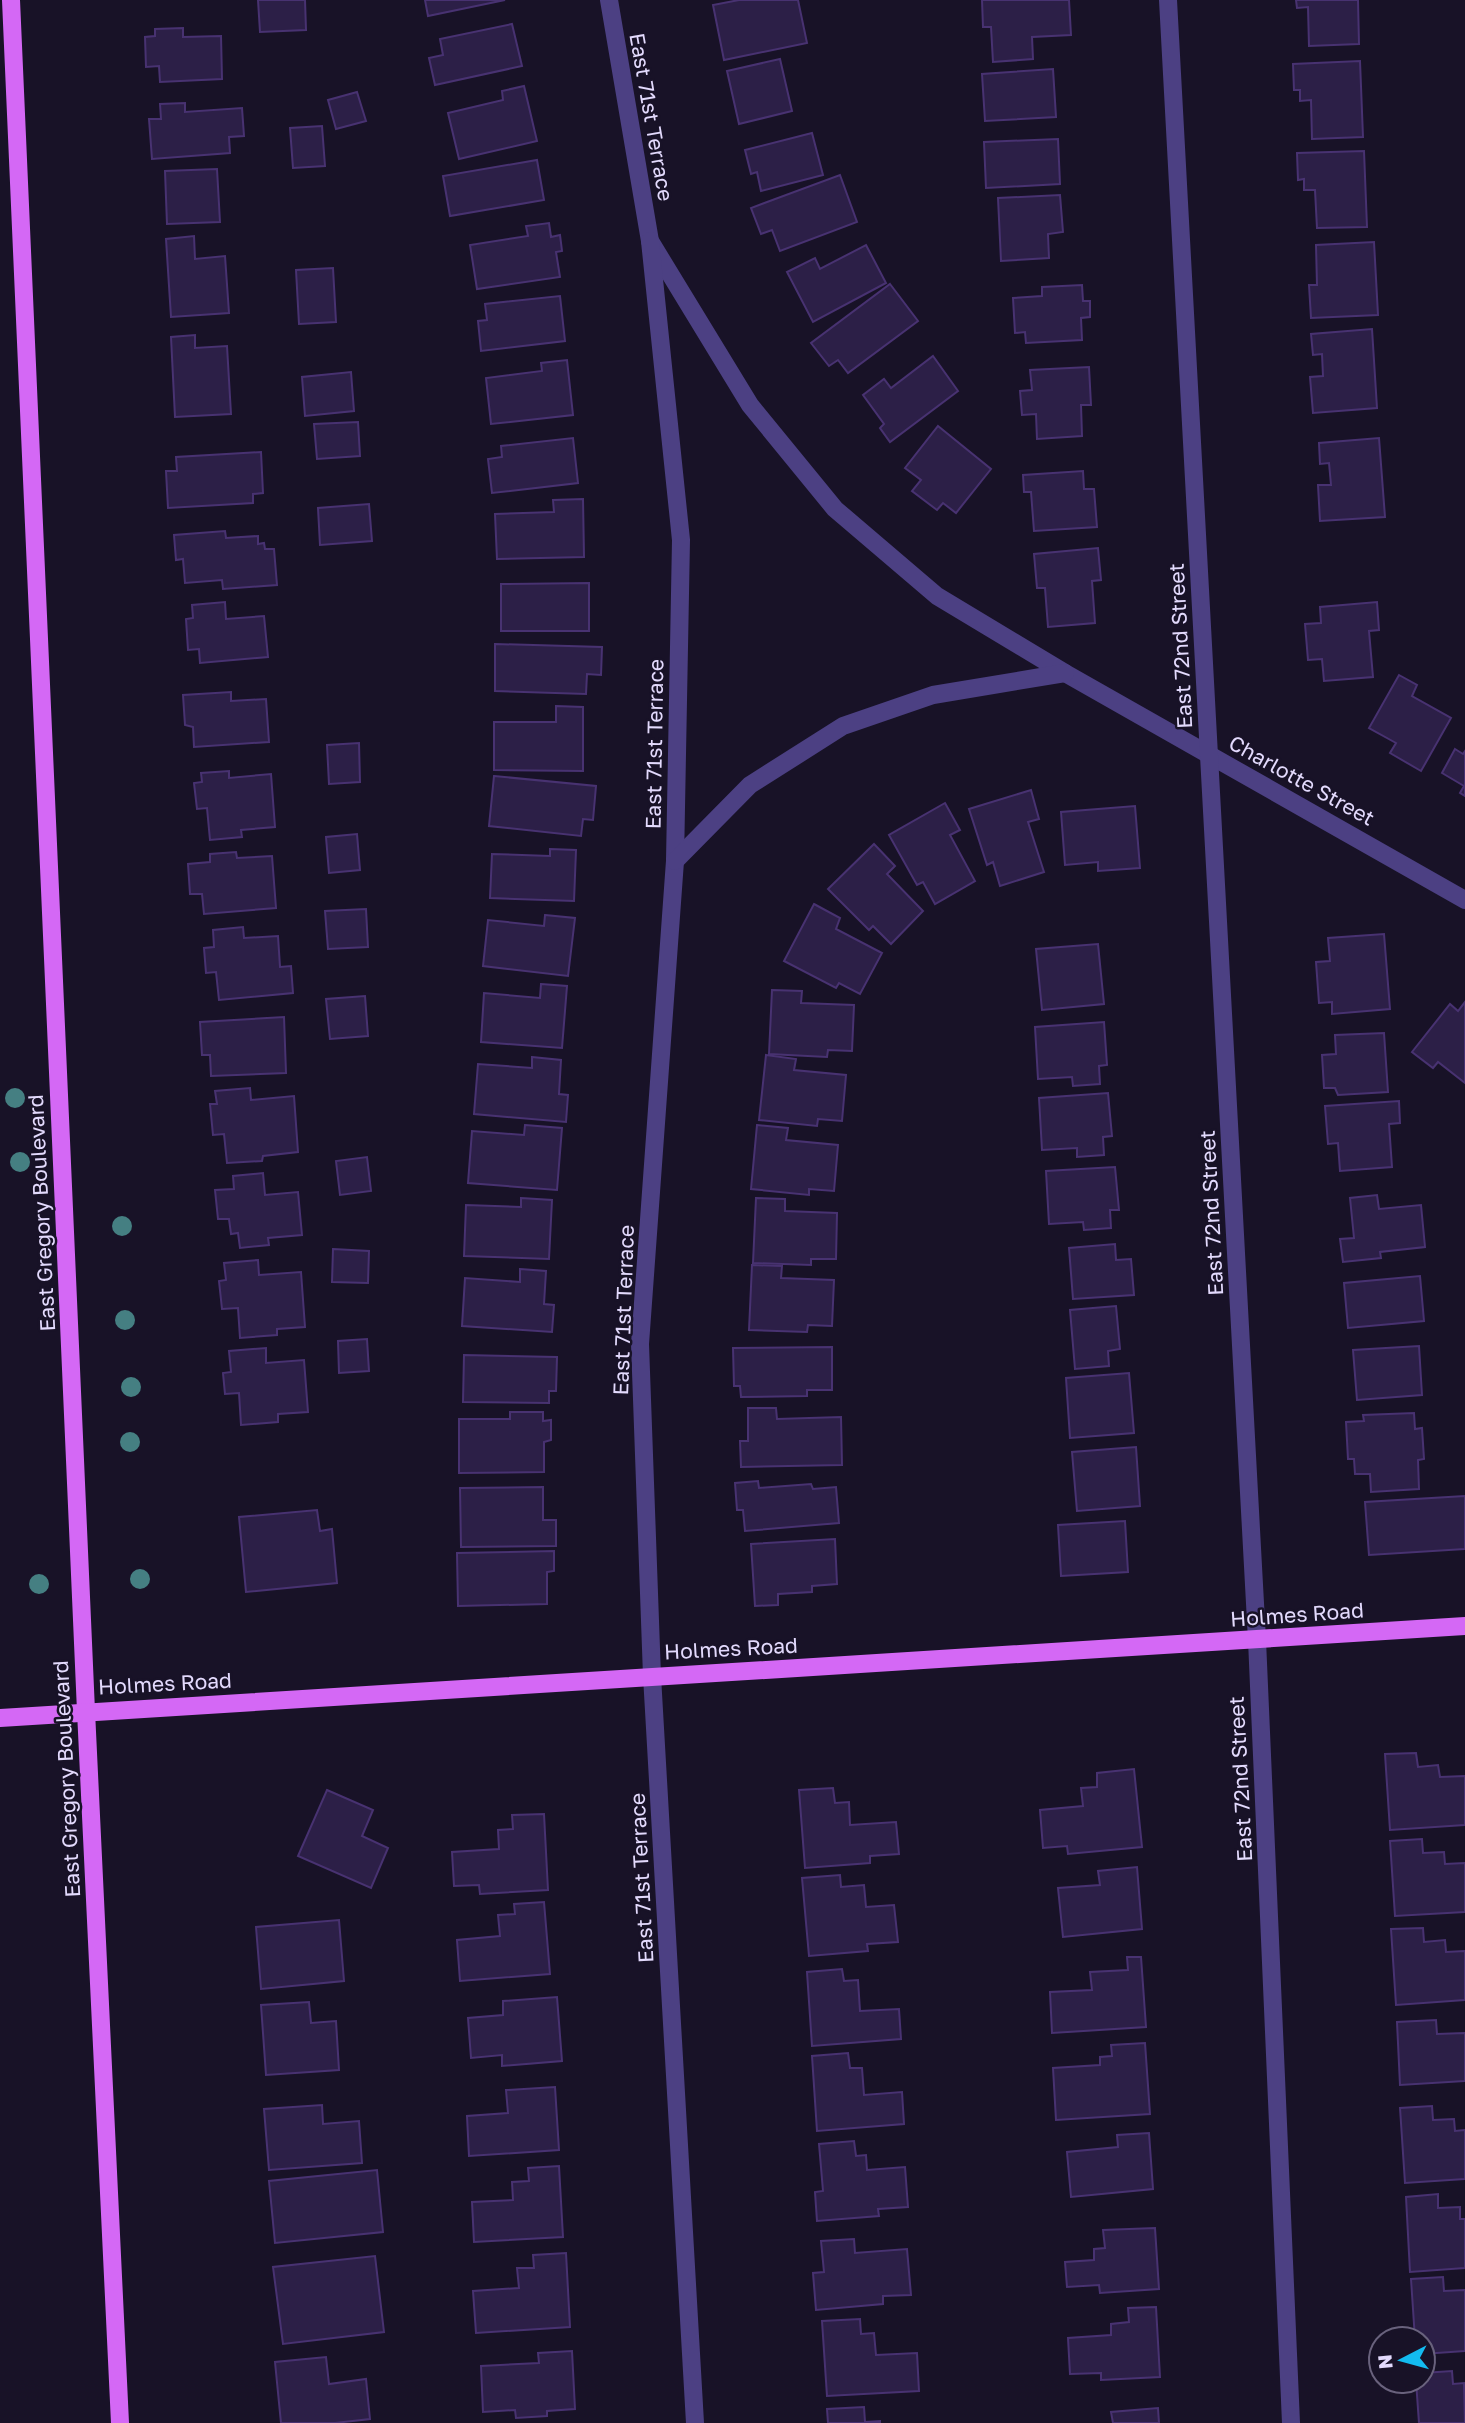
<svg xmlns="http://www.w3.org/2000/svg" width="1465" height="2423" viewBox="0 0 1465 2423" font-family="'Golos Text',sans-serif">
<rect width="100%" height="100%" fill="#181227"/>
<g fill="#2c1f47" stroke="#483271" stroke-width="2">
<polygon points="258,0 305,0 306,30 260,32"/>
<polygon points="425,0 505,0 428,16"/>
<polygon points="739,0 798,0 807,43 724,60 713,5"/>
<polygon points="982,0 1069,0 1071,35 1032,37 1033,59 993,62 991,27 983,27"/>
<polygon points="1296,0 1358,0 1359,44 1309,46 1308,7 1297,8"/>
<polygon points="512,24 522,66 435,85 429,58 443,55 440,39"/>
<polygon points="183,28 183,37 221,36 222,79 160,82 159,66 146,67 145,37 155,36 155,29"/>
<polygon points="780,59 792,111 739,124 727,71"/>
<polygon points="1360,61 1363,137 1312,139 1311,100 1300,101 1300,90 1294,90 1293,64"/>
<polygon points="1053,69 1056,117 985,121 982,74"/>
<polygon points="524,86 537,141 459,159 448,113 503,100 502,91"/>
<polygon points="357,92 366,121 336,129 328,100"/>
<polygon points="185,103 185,112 242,108 244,136 229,137 230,153 152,159 149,119 161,119 160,104"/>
<polygon points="322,126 325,166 293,168 290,128"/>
<polygon points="812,133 823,175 761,191 757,172 751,174 745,150"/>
<polygon points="1058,139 1060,184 986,188 984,142"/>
<polygon points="1364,151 1367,227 1317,228 1315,190 1304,190 1304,179 1298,180 1297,153"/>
<polygon points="537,160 544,200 450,216 443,176"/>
<polygon points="217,169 220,222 167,224 165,171"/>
<polygon points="840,175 857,222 780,251 772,230 761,234 751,208"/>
<polygon points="1060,195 1063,232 1048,234 1049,258 1001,261 998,198"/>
<polygon points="549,223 551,237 560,235 562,251 556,252 560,277 477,289 470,245 528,236 526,226"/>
<polygon points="194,236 195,259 225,256 229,313 171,317 166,239"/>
<polygon points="1374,242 1378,315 1311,318 1309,285 1317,285 1316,245"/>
<polygon points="866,245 886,283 813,322 787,272 815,258 820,269"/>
<polygon points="333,268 336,322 299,324 296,270"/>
<polygon points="890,284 918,321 848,373 838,360 829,366 811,343"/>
<polygon points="1082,285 1083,301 1090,301 1090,317 1081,318 1082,340 1026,343 1025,332 1015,333 1013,298 1042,296 1042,287"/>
<polygon points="560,296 565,341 481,351 478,321 487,320 485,304"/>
<polygon points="1372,329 1377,408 1313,413 1310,377 1323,376 1322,354 1313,355 1311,334"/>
<polygon points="195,335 195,348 227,346 231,414 175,417 171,337"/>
<polygon points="933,356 958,391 890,442 880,428 884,424 863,395 884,379 891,388"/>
<polygon points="567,360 573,415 491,424 486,378 542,371 541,363"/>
<polygon points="1089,367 1091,405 1081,405 1082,436 1037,439 1036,414 1022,415 1020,391 1032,390 1030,370"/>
<polygon points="351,372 354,411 305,416 302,377"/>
<polygon points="358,422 360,456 317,459 314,424"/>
<polygon points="938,426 991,469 956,513 943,503 937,510 912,491 921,480 905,468"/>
<polygon points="573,438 578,483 492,493 488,459 502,457 501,446"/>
<polygon points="1379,438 1385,517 1320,521 1318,485 1331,485 1329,463 1320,464 1319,443"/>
<polygon points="261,452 263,493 253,494 253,503 168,508 166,471 177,471 176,457"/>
<polygon points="1083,471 1084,489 1094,489 1097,527 1034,531 1031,492 1024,492 1023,475"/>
<polygon points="583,499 584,557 497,559 495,514 554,512 553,500"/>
<polygon points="369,504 372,541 320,545 318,508"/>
<polygon points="225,531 226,538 258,536 258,544 264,543 265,549 274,549 277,585 223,589 222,580 185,583 183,559 176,560 174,535"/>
<polygon points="1098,548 1101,580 1092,581 1095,623 1048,627 1045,588 1037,588 1034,554"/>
<polygon points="589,583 589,631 501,631 501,584"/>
<polygon points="225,602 226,619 264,616 268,657 200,663 199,649 188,650 186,619 193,618 192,605"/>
<polygon points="1377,602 1379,630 1369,631 1373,677 1324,681 1322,659 1308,660 1305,624 1321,623 1320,607"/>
<polygon points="495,644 602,647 601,675 587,674 586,694 495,691"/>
<polygon points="1399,675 1417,685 1412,696 1451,718 1421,771 1390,753 1396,743 1369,728"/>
<polygon points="231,692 231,701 266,699 269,742 194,747 193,727 185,725 183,695"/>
<polygon points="556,706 583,707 583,771 494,770 494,722 556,722"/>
<polygon points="359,743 360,782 329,784 327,745"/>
<polygon points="1455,749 1463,754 1465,751 1465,796 1460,793 1464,786 1442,773"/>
<polygon points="229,771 229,778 271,774 275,827 241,830 242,837 210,840 207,808 197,809 194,783 202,782 201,773"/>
<polygon points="494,776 596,786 593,820 583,819 581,836 489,826"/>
<polygon points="1031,790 1039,819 1028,822 1044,872 1000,886 993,862 987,865 969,809"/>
<polygon points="945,803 960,830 950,835 975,881 935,904 923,882 917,885 889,835"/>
<polygon points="1135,806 1140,868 1098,871 1098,862 1065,865 1061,812"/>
<polygon points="357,834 360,870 329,873 326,837"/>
<polygon points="874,844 895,866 887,874 923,911 891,944 873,926 869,930 828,889"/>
<polygon points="550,849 576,850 574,901 490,898 492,854 550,856"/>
<polygon points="236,852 237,858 272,856 276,908 204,914 202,894 190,894 188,864 210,862 210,854"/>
<polygon points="814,904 840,918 836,929 882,953 860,994 839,983 836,988 784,961"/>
<polygon points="366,909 368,947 328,949 325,911"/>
<polygon points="545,915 575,918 568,976 483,966 488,920 544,926"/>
<polygon points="243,927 244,938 278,936 280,967 291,966 293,993 219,1000 216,972 206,973 204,948 214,947 213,930"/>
<polygon points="1384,934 1390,1009 1332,1014 1332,1002 1319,1003 1316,962 1330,961 1328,938"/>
<polygon points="1098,944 1104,1004 1042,1010 1036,949"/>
<polygon points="541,984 567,986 562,1048 481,1042 484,993 540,998"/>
<polygon points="772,990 802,991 801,1003 854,1005 852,1051 828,1050 827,1057 769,1054"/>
<polygon points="365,996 368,1036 330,1039 326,999"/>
<polygon points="1465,1002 1465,1083 1438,1062 1433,1068 1412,1052 1450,1004 1458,1011"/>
<polygon points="284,1017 286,1073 211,1076 210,1055 202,1055 200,1022"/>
<polygon points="1104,1022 1107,1065 1099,1066 1100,1084 1073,1086 1072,1077 1038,1079 1035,1027"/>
<polygon points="1384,1033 1388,1092 1338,1095 1335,1088 1324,1088 1322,1055 1336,1054 1335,1035"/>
<polygon points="766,1055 796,1059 794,1070 846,1075 842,1121 818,1119 817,1126 759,1120"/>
<polygon points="532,1057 561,1060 559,1094 568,1095 566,1122 474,1114 478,1064 532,1068"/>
<polygon points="250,1088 251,1100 294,1096 298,1152 263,1156 262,1161 227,1163 224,1134 213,1135 210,1104 217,1104 215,1091"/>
<polygon points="1108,1093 1112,1136 1103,1137 1104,1155 1077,1157 1077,1148 1042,1150 1039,1098"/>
<polygon points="1399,1101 1400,1123 1389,1124 1392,1167 1340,1171 1338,1143 1328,1144 1325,1106"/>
<polygon points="525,1125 562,1128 557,1190 468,1183 472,1131 524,1135"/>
<polygon points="757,1125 788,1128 786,1140 838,1145 834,1191 809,1189 809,1195 751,1189"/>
<polygon points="367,1157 371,1191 340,1195 336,1161"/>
<polygon points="1115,1167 1119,1210 1110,1210 1111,1228 1084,1230 1083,1222 1049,1224 1046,1171"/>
<polygon points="263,1173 265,1195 298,1192 302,1235 268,1238 269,1245 240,1248 238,1233 231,1234 229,1219 218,1219 215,1190 234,1189 233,1176"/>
<polygon points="1377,1195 1379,1209 1421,1205 1425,1247 1380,1252 1381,1258 1343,1262 1340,1239 1354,1238 1350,1198"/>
<polygon points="521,1198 552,1200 549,1259 464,1256 466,1205 521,1207"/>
<polygon points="756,1198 785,1199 785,1211 837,1213 836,1259 811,1259 811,1265 753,1263"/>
<polygon points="1115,1244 1116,1260 1131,1259 1134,1295 1073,1299 1069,1248"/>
<polygon points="333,1249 369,1251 368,1283 332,1282"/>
<polygon points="258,1260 259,1275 301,1272 305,1327 277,1329 277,1335 240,1338 238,1308 222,1309 219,1281 226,1280 224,1263"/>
<polygon points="752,1265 782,1266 781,1278 834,1280 832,1326 808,1325 807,1332 749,1330"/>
<polygon points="520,1269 546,1271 544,1304 554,1305 552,1332 462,1326 465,1278 520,1282"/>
<polygon points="1420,1276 1424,1321 1348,1328 1344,1283"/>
<polygon points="1116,1306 1120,1349 1108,1351 1109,1366 1075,1369 1070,1310"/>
<polygon points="367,1339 369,1371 339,1373 338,1341"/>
<polygon points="1419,1346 1422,1395 1357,1400 1353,1350"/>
<polygon points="832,1347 832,1390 807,1390 807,1396 741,1397 740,1386 734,1386 733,1348"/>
<polygon points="266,1348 266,1363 304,1360 308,1412 278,1414 278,1422 241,1425 239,1393 225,1394 223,1373 231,1372 229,1351"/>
<polygon points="464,1355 557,1357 556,1391 549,1391 549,1403 463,1402"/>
<polygon points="1129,1373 1134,1433 1070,1438 1066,1378"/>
<polygon points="748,1408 776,1408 777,1419 841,1417 842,1465 741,1467 740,1441 748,1441"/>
<polygon points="510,1412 543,1412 543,1421 551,1420 551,1440 544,1442 544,1472 459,1473 459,1419 510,1419"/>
<polygon points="1414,1413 1415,1429 1422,1428 1424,1459 1418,1460 1419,1489 1371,1492 1370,1474 1355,1474 1354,1459 1348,1459 1346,1422 1364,1421 1363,1415"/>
<polygon points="1136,1447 1140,1506 1077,1511 1072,1452"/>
<polygon points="758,1481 759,1488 811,1484 813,1489 836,1487 839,1523 745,1531 743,1510 737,1510 735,1483"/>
<polygon points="543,1487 543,1520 556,1520 556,1546 461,1547 460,1488"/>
<polygon points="1465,1496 1465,1549 1369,1555 1365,1502"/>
<polygon points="317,1510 320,1531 332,1529 337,1583 246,1592 239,1517"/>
<polygon points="1125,1521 1128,1572 1061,1576 1058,1525"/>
<polygon points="835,1539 837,1584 812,1586 812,1592 778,1594 778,1605 755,1606 751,1544"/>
<polygon points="554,1551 554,1571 547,1572 547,1604 458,1606 457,1553"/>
<polygon points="1416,1753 1418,1767 1438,1765 1440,1777 1465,1776 1465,1825 1390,1830 1385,1754"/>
<polygon points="1134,1769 1142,1847 1068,1854 1067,1846 1043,1848 1040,1810 1083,1806 1081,1788 1097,1787 1097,1773"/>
<polygon points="833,1788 835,1803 849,1802 850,1825 896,1822 899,1854 870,1856 870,1863 805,1868 799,1790"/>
<polygon points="327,1790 373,1810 362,1836 388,1848 371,1888 298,1856"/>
<polygon points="544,1814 548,1890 480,1894 479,1885 454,1886 452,1852 499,1849 498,1830 513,1829 512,1815"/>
<polygon points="1422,1839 1423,1853 1444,1852 1445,1864 1465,1863 1465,1912 1395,1916 1390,1841"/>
<polygon points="1137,1867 1142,1929 1063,1937 1058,1888 1100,1885 1098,1871"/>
<polygon points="840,1875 841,1887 864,1885 866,1907 894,1905 898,1942 867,1944 868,1951 809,1956 802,1878"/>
<polygon points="544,1902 550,1974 460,1981 457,1940 500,1936 498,1915 515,1914 514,1904"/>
<polygon points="339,1920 344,1981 261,1989 256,1927"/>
<polygon points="1423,1928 1424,1942 1445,1940 1446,1952 1465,1951 1465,2000 1396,2005 1391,1929"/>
<polygon points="1127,1957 1141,1957 1146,2027 1052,2033 1050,1992 1092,1990 1090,1972 1128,1970"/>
<polygon points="842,1969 844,1981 858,1980 860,2011 899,2009 901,2039 812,2046 807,1972"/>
<polygon points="557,1997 562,2061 502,2066 502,2055 471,2058 468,2018 503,2015 503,2001"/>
<polygon points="309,2002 311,2023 336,2021 339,2070 266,2075 261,2005"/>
<polygon points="1436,2020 1437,2034 1465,2033 1465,2081 1400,2085 1397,2022"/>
<polygon points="1145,2043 1150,2114 1056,2120 1053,2068 1100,2065 1100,2057 1112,2056 1111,2045"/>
<polygon points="848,2053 850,2068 862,2068 864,2095 902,2092 904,2124 817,2131 812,2056"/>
<polygon points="555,2087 559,2150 469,2156 467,2116 508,2113 506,2090"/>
<polygon points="322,2105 323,2124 359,2121 362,2163 269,2170 264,2109"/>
<polygon points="1432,2106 1433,2120 1454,2119 1455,2131 1465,2130 1465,2179 1405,2183 1400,2108"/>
<polygon points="1149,2133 1153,2189 1071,2197 1067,2152 1118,2147 1117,2135"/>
<polygon points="854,2141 856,2156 866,2155 867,2170 905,2167 908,2207 878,2209 879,2216 817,2221 815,2192 823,2191 819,2144"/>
<polygon points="559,2166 563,2237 474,2242 472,2202 513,2200 512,2182 529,2181 528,2168"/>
<polygon points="377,2170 383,2232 275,2243 269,2181"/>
<polygon points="1438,2194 1438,2208 1460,2207 1460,2219 1465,2219 1465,2268 1410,2272 1406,2197"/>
<polygon points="1155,2228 1159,2289 1100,2293 1099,2285 1067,2287 1065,2262 1094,2260 1094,2249 1105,2248 1103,2230"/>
<polygon points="854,2239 855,2253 907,2249 911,2295 883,2296 883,2304 816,2310 813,2273 824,2272 821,2241"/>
<polygon points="566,2253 570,2327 476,2333 473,2291 519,2288 517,2268 534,2268 533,2255"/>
<polygon points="375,2256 384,2332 283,2344 273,2267"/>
<polygon points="1443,2277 1444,2291 1465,2290 1465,2351 1423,2354 1423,2339 1415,2339 1411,2279"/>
<polygon points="1156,2307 1160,2377 1101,2380 1101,2373 1070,2374 1068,2338 1111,2335 1111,2324 1129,2322 1128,2308"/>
<polygon points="860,2319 861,2334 874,2333 876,2355 917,2353 919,2391 827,2396 822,2321"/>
<polygon points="572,2351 575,2409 547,2411 547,2416 516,2418 515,2410 483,2412 481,2366 539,2363 538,2353"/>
<polygon points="326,2357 329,2384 366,2379 370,2419 335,2423 281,2423 275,2362"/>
<polygon points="1452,2371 1453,2384 1464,2383 1465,2423 1419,2423 1416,2381 1423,2381 1423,2373"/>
<polygon points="864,2407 865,2422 880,2421 880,2423 828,2423 827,2409"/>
<polygon points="1158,2408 1159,2423 1113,2423 1111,2412"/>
</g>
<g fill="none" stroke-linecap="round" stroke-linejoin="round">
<g stroke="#4c4083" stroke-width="18">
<polyline points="609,0 650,241 750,405 835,509 937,596 1065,673 1465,900"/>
<polyline points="1168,0 1257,1640 1291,2423"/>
<polyline points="650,241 681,540 675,861 640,1344 652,1676 695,2423"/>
<polyline points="675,861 750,785 843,726 933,695 1065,673"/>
</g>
<g stroke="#d468f5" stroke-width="18">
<polyline points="11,0 86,1711 120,2423"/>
<polyline points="0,1718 1465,1626"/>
</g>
</g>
<g fill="#457f82">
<circle cx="15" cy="1098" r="10"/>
<circle cx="20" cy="1162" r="10"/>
<circle cx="122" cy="1226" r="10"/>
<circle cx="125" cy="1320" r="10"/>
<circle cx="131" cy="1387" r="10"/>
<circle cx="130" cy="1442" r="10"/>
<circle cx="140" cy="1579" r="10"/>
<circle cx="39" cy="1584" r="10"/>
</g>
<g text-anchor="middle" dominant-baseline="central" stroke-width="5" stroke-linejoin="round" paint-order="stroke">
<g font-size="21" fill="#e3dafd" stroke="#181227">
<text transform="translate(652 117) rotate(80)">East 71st Terrace</text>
<text transform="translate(1180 646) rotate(-93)">East 72nd Street</text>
<text transform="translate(654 744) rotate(-89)">East 71st Terrace</text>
<text transform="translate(1302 780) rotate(29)">Charlotte Street</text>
<text transform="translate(41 1213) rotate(-93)">East Gregory Boulevard</text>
<text transform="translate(1211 1213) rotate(-93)">East 72nd Street</text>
<text transform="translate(623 1310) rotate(-88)">East 71st Terrace</text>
<text transform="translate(1297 1614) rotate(-4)">Holmes Road</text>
<text transform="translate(731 1648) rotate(-3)">Holmes Road</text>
<text transform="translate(165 1683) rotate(-3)">Holmes Road</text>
<text transform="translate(66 1779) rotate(-93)">East Gregory Boulevard</text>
<text transform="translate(1240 1779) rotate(-93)">East 72nd Street</text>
<text transform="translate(641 1878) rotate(-93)">East 71st Terrace</text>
</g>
</g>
<g transform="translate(1402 2360) rotate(264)"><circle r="33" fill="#181227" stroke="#69627d" stroke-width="2"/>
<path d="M0-5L12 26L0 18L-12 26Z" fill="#13bbf0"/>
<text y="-10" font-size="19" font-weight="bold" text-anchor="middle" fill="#e3dafd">N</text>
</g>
</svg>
